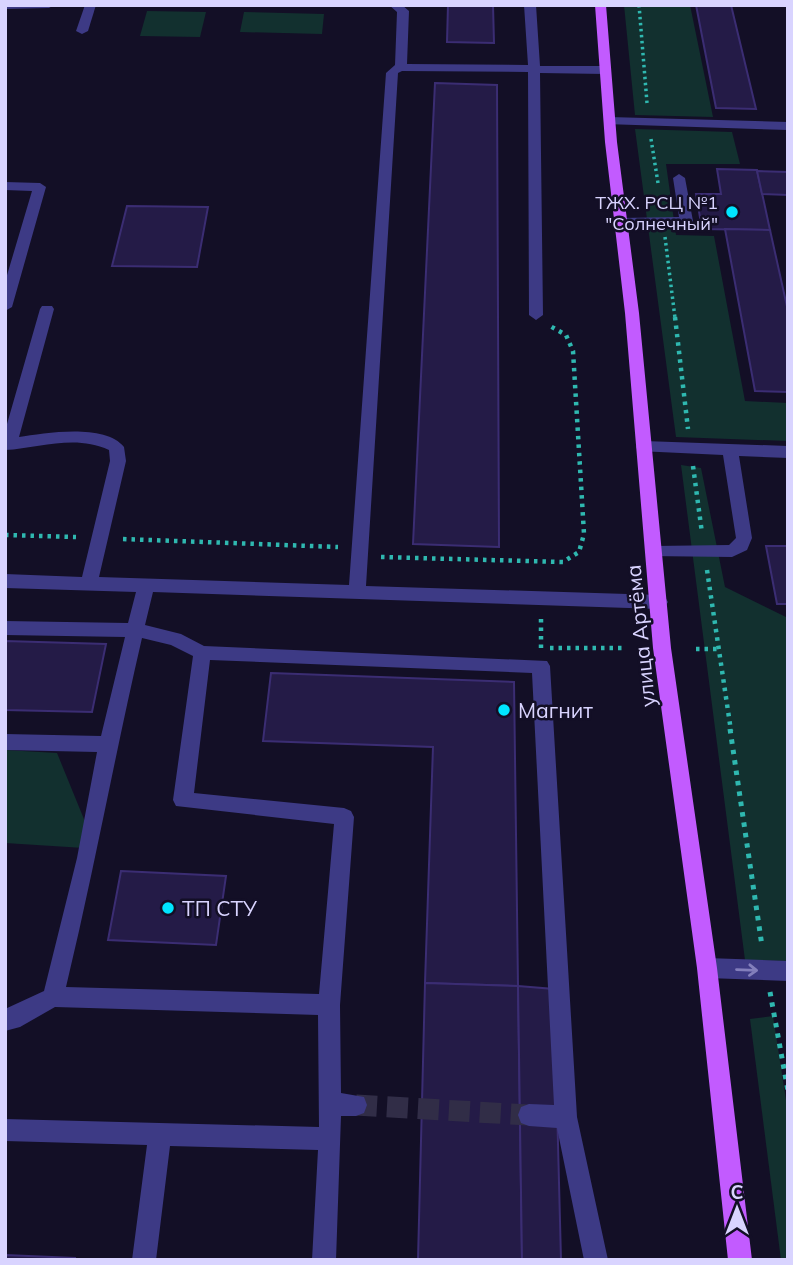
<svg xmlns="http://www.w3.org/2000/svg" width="793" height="1265" viewBox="0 0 793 1265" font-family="Mulish,sans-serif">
<rect width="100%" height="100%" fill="#130f26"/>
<g fill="#12302f">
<polygon points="624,5 690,5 713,117 635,115"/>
<polygon points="147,11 206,12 200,37 140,36"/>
<polygon points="244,12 324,14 322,34 240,32"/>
<polygon points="635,129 732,132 740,164 666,164 676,235 714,236 745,401 788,403 788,441 676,437"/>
<polygon points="681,465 701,468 725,587 788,618 788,961 745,960"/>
<polygon points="5,750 57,753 88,829 84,848 5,843"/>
<polygon points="773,1016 788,1113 788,1260 781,1260 750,1019"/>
</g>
<g fill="#241b47" stroke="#3b2d73" stroke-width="2">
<polygon points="448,5 493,5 494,43 447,42"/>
<polygon points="696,5 731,5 756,109 716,108"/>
<polygon points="435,83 497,85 499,547 413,544"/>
<polygon points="717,169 757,170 770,230 702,229 696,194 721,194"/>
<polygon points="757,171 788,172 788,195 762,194"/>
<polygon points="127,206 208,207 197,267 112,266"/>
<polygon points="725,229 770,230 788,311 788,392 755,391"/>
<polygon points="766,546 788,546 788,604 777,604"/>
<polygon points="5,641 106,644 92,712 5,710"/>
<polygon points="271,673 514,682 518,986 425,983 433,747 263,741"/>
<polygon points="121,871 226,876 216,945 108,940"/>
<polygon points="425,983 518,986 522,1260 418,1260"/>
<polygon points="518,986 554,989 561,1260 522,1260"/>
<polygon points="5,1255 76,1258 5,1260"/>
</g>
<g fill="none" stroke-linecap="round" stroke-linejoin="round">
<polyline stroke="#312d47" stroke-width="21" stroke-dasharray="21 10" stroke-linecap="butt" points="356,1105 529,1115"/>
<g stroke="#2fb8b0" stroke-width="3.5" stroke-dasharray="2.5 3.5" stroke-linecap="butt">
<polyline points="639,5 647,103"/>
<polyline points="651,139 658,183"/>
<polyline points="665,237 675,318"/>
</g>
<g stroke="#2fb8b0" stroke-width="4.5" stroke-dasharray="3.5 5" stroke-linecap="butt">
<polyline points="675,317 688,429"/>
<polyline points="693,466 702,533"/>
<polyline points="5,535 76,537"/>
<polyline points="123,539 338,547"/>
<polyline points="381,557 563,562 579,552 584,534 573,351 566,335 550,326"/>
<polyline points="707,570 731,731"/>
<polyline points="541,619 541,649"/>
<polyline points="550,648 626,648"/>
<polyline points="696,649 719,649"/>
</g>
<g stroke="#2fb8b0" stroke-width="5" stroke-dasharray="4.5 6" stroke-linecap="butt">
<polyline points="730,729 762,946"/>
<polyline points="770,992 788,1091"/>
</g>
<g fill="#3d3a85" fill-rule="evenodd">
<polygon points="5,5 54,5 49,8 5,9"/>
<polygon points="85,5 96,5 88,31 82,34 76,31"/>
<path d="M389 5H402L409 11 407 64 528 65 524 5H536L540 66H605L611 70 605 74 540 73 543 315 536 320 529 315 528 72 402 71 398 73 366 586 659 595 665 597 668 602 665 607 659 609 153 592 145 625 181 634 204 646 547 661 550 666 577 1117 608 1260H584L557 1128 529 1126 521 1123 518 1115 521 1107 529 1104 554 1105 532 673 210 660 194 793 344 808 351 811 354 817 340 1005 341 1093 364 1097 367 1105 364 1113 356 1116H341L336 1260H312L318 1150 170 1146 156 1260H132L147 1145 5 1141V1119L319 1127 318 1015 55 1007 20 1027 5 1031V1009L44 991 77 858 97 752 5 750V734L101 736 125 637 5 635V621L128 623 136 592 5 588V574L82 577 110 461 109 450C75 434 40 448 5 450V431L40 309 42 306H52L54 309 19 437C45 433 105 423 124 447L126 461 99 577 349 585 386 73 395 65 397 12ZM142 638 171 645 193 656 173 800 176 806 334 824 319 994 66 987C94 871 115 754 142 638Z"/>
<polygon points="609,117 788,122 788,130 605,124 605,118"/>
<polygon points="679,174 685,178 693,221 691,224 616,225 614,222 621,218 679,217 673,178"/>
<polygon points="5,182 40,183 46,187 12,307 5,311 5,282 32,191 5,190"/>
<polygon points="644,441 788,446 788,458 739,456 752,538 747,550 732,557 648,556 646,552 648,548 654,546 729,545 736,538 723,455 638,451 636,447 638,443"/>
<polygon points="707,958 788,961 788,981 707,978 700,975 697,968 700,961"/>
</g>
<polygon fill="#c25bff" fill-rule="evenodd" points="595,5 606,5 617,142 639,313 671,648 717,968 752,1260 728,1260 697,968 653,648 625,313 605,142"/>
</g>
<defs><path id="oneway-shaft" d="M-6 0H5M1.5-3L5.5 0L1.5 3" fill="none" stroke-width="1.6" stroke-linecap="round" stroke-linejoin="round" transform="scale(1.75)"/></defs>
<use stroke="#837fbc" href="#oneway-shaft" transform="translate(747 970) rotate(2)"/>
<g fill="#00e5ff" stroke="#130f26" stroke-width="2.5">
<circle cx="732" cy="212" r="7"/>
<circle cx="504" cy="710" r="7"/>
<circle cx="168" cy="908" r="7"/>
</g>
<g text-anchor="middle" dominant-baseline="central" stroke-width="5" stroke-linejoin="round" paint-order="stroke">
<g font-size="18" fill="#d9d4ff" stroke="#130f26" text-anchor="end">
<text x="718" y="202">ТЖХ. РСЦ №1<tspan x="718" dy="21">"Солнечный"</tspan></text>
</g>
<g font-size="21" fill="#d9d4ff" stroke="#130f26">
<text transform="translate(640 636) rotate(-96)">улица Артёма</text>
</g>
<g font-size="21" fill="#d9d4ff" stroke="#130f26" text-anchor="start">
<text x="518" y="710">Магнит</text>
<text x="182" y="908">ТП СТУ</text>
</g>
</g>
<rect width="793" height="1265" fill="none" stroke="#d9d4ff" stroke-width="14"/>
<g transform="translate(737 1209)" stroke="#130f26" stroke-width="5" paint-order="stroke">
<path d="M0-5L12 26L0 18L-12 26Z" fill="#d9d4ff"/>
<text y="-10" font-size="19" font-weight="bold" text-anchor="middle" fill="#d9d4ff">С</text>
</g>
</svg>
